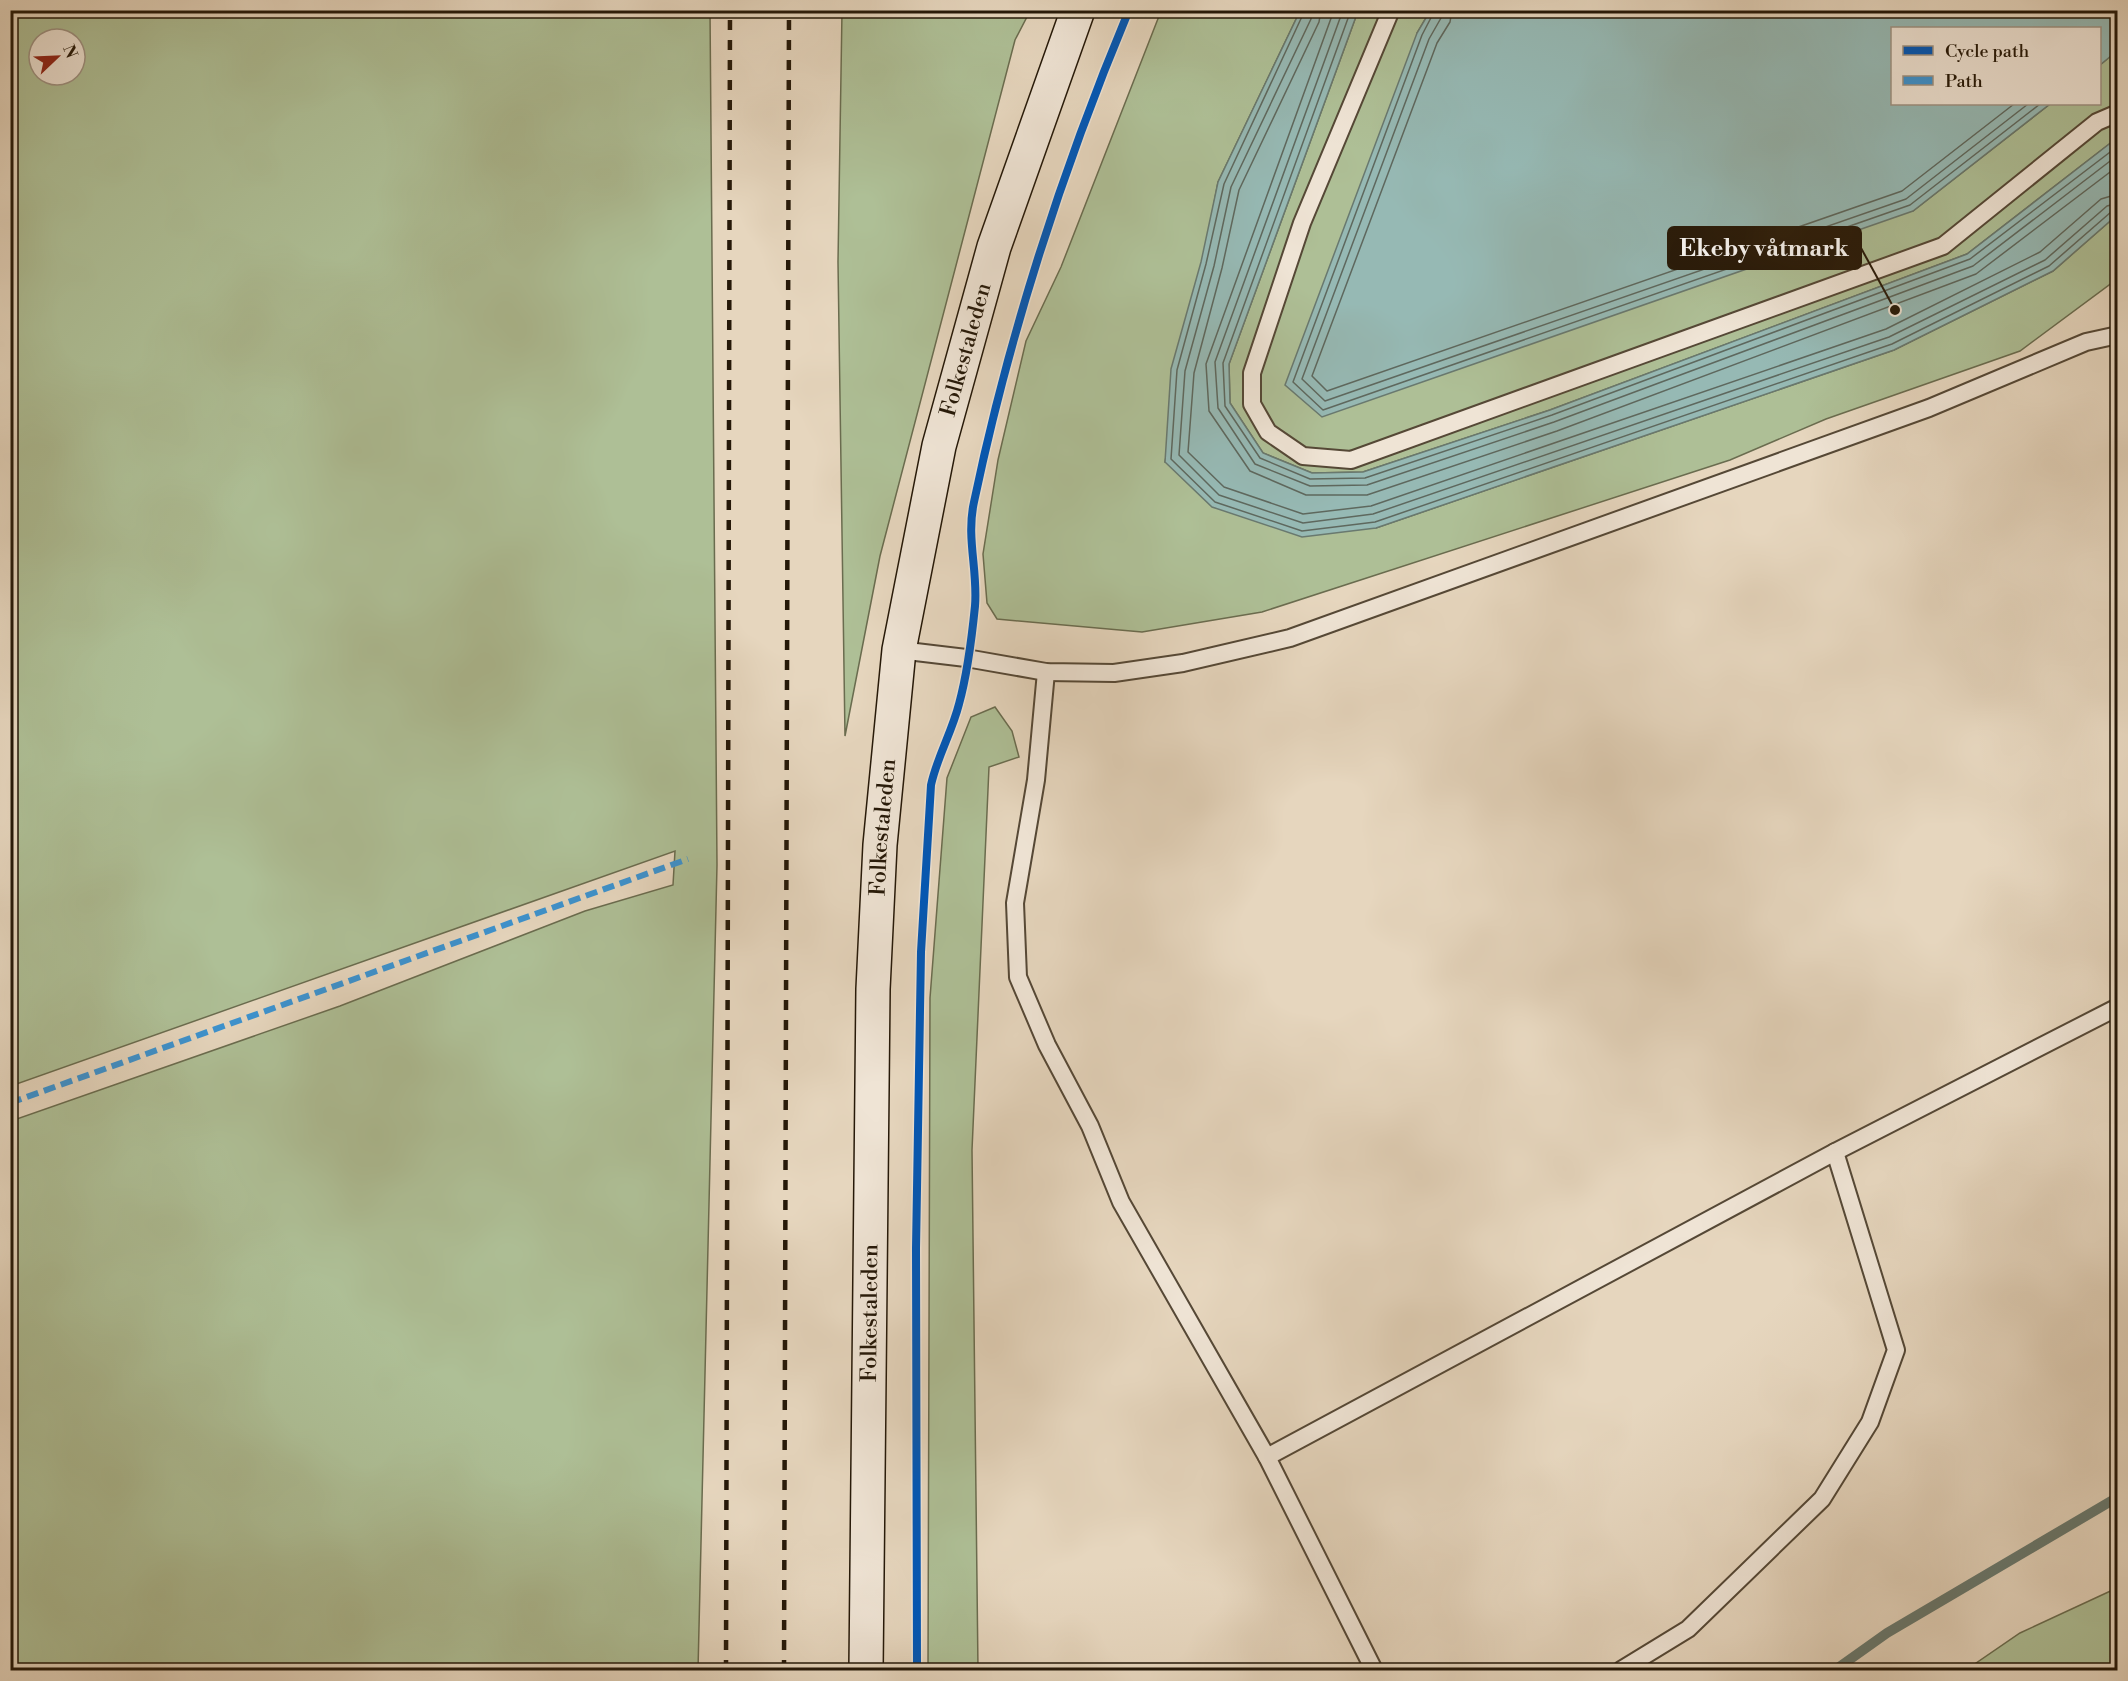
<svg xmlns="http://www.w3.org/2000/svg" width="2128" height="1681" viewBox="0 0 2128 1681" font-family="'Libre Bodoni',serif">
<rect width="100%" height="100%" fill="#e6d6be"/>
<filter id="stains"><feTurbulence type="fractalNoise" baseFrequency=".00333" numOctaves="4"/><feColorMatrix values="0 0 0 0 .2 0 0 0 0 .09 0 0 0 0 .02 0 0 0 .5 -.17"/></filter>
<radialGradient id="worn" r=".72"><stop offset=".6" stop-color="#630" stop-opacity="0"/><stop offset="1" stop-color="#630" stop-opacity=".3"/></radialGradient>
<g fill="#aebf96" stroke="#6a6c4f" stroke-width="1.5" fill-rule="evenodd">
<path d="M11 10 710 11 717 865 698 1670H11V1121L340 1006 585 911 673 885 675 851 11 1086ZM39 39H75V75H39Z"/>
<polygon points="842,11 1030,11 1015,40 880,556 845,736 838,262"/>
<polygon points="1161,11 1300,11 1218,182 1165,462 1376,528 1894,350 2053,271 2117,215 2117,279 2020,351 1826,419 1730,460 1262,612 1142,632 997,619 987,603 983,554 998,460 1026,341 1061,267"/>
<polygon points="1358,11 1430,11 1417,33 1913,211 2050,104 2100,104 2100,65 2117,51 2117,138 1967,254 1550,410 1363,472 1312,473 1263,453 1230,403 1229,364"/>
<polygon points="995,707 1012,731 1019,757 989,767 972,1150 978,1670 928,1670 930,998 947,778 971,717"/>
<polygon points="2117,1588 2117,1670 1966,1670 2020,1633"/>
</g>
<g fill="#96b9b4" stroke="#69796f" stroke-width="1.5">
<polygon points="1300,11 1358,11 1229,364 1230,403 1263,453 1312,473 1363,472 1550,410 1967,254 2117,138 2117,215 2053,271 1894,350 1376,528 1302,537 1212,507 1165,462 1171,369 1201,262 1218,182"/>
<polygon points="1430,11 2117,11 2117,51 2100,65 2100,28 1892,28 1892,104 2050,104 1913,211 1322,417 1285,385 1417,33"/>
</g>
<g fill="none" stroke-linecap="round" stroke-linejoin="round">
<g stroke="#5e685e" stroke-width="1.5">
<polyline points="1305,10 1224,184 1206,264 1177,370 1171,459 1215,502 1302,531 1375,522 1892,344 2049,266 2111,212 2118,211"/>
<polyline points="1312,10 1311,19 1231,187 1214,266 1185,371 1179,455 1219,495 1303,523 1373,514 1889,337 2045,260 2107,206 2118,203"/>
<polyline points="1321,10 1319,22 1239,190 1222,268 1194,373 1188,452 1224,487 1303,514 1371,506 1886,329 2040,252 2101,199 2118,194"/>
<polyline points="1334,10 1206,364 1209,411 1250,471 1306,495 1367,495 1557,431 1976,274 2118,166"/>
<polyline points="1343,10 1215,362 1218,408 1255,464 1310,486 1367,485 1554,422 1973,266 2118,155"/>
<polyline points="1351,10 1223,363 1225,406 1260,458 1310,479 1365,478 1552,415 1970,259 2118,146"/>
<polyline points="1435,10 1422,35 1293,382 1323,410 1910,205 2040,104"/>
<polyline points="1443,10 1441,18 1429,39 1302,379 1325,401 1906,199 2028,104"/>
<polyline points="1452,10 1450,22 1437,43 1312,376 1327,391 1902,191 2014,104"/>
</g>
<polyline stroke="#69796f" stroke-width="10" points="1835,1670 1887,1633 2118,1497"/>
<g stroke="#554836" stroke-width="20">
<g id="service">
<polyline points="1391,10 1302,223 1252,373 1252,404 1268,432 1303,456 1351,460 1943,246 2097,122 2118,113"/>
<polyline points="899,650 966,658 1046,672 1114,673 1183,663 1290,638 1929,408 2086,342 2118,335"/>
<polyline points="1046,672 1036,780 1015,903 1018,977 1047,1045 1090,1126 1121,1202 1267,1457 1374,1670"/>
<polyline points="1267,1457 1835,1152 2118,1007"/>
<polyline points="1621,1670 1688,1629 1822,1499 1870,1422 1896,1350 1835,1152"/>
</g>
</g>
<g stroke="#251808" stroke-width="36">
<g id="secondary">
<path id="s1" d="M866 1670 873 989 880 845 899 650 939 446 994 247 1078 10"/>
</g>
</g>
<use href="#service" stroke="#efe4d5" stroke-width="16"/>
<use href="#secondary" stroke="#efe4d5" stroke-width="33"/>
<g stroke="#251808" stroke-width="4.5" stroke-dasharray="10 10" stroke-linecap="butt">
<polyline points="726,1670 730,10"/>
<polyline points="784,1670 789,10"/>
</g>
<polyline stroke="#3b93d1" stroke-width="6" stroke-dasharray="12 6" stroke-linecap="butt" points="10,1103 688,859"/>
<g stroke="#efe4d5" stroke-width="11">
<path id="cycleway" d="M917 1670 916 1248 921 952 931 785C937 757 952 732 959 704 967 675 972 636 975 606 978 570 966 538 974 502 1009 335 1063 168 1129 10"/>
</g>
<use href="#cycleway" stroke="#0057b8" stroke-width="8"/>
</g>
<g text-anchor="middle" dominant-baseline="central" stroke-width="5" stroke-linejoin="round" paint-order="stroke">
<g font-size="22" fill="#251808" stroke="#efe4d5">
<text stroke="none"><textPath href="#s1" startOffset="1329">Folkestaleden</textPath></text>
<text stroke="none"><textPath href="#s1" startOffset="843">Folkestaleden</textPath></text>
<text stroke="none"><textPath href="#s1" startOffset="357">Folkestaleden</textPath></text>
</g>
</g>
<path fill="none" stroke="#251808" stroke-width="2" d="M1895 310L1861 248"/>
<circle fill="#251808" stroke="#efe4d5" stroke-width="2" cx="1895" cy="310" r="6"/>
<rect fill="#251808" stroke="#251808" stroke-width="2" x="1668" y="227" width="193" height="42" rx="6"/>
<g font-size="24" text-anchor="middle" font-weight="bold" fill="#fff">
<text x="1764" y="256">Ekeby våtmark</text>
</g>
<rect width="2128" height="1681" fill="none" stroke="#e6d6be" stroke-width="36"/>
<rect x="12" y="12" width="2104" height="1657" fill="none" stroke="#251808" stroke-width="3"/>
<rect x="18" y="18" width="2092" height="1645" fill="none" stroke="#251808" stroke-width="1.5"/>
<rect x="1891" y="27" width="210" height="78" fill="#efe4d5" stroke="#9e9283" stroke-width="1.5"/>
<rect x="1903" y="46" width="30" height="9" fill="#0057b8" stroke="#9e9283" stroke-width="1.5"/>
<text x="1945" y="57" font-size="18" fill="#251808">Cycle path</text>
<rect x="1903" y="76" width="30" height="9" fill="#3b93d1" stroke="#9e9283" stroke-width="1.5"/>
<text x="1945" y="87" font-size="18" fill="#251808">Path</text>
<g transform="translate(57 57) rotate(67)"><circle r="28" fill="#efe4d5" stroke="#9e9283" stroke-width="1.5"/>
<path d="M0-4.5L10 22L0 15L-10 22Z" fill="#8f2418"/>
<text y="-9" font-size="16" font-weight="bold" text-anchor="middle" fill="#251808">N</text>
</g>
<rect width="100%" height="100%" filter="url(#stains)"/>
<rect width="100%" height="100%" fill="url(#worn)"/>
</svg>
